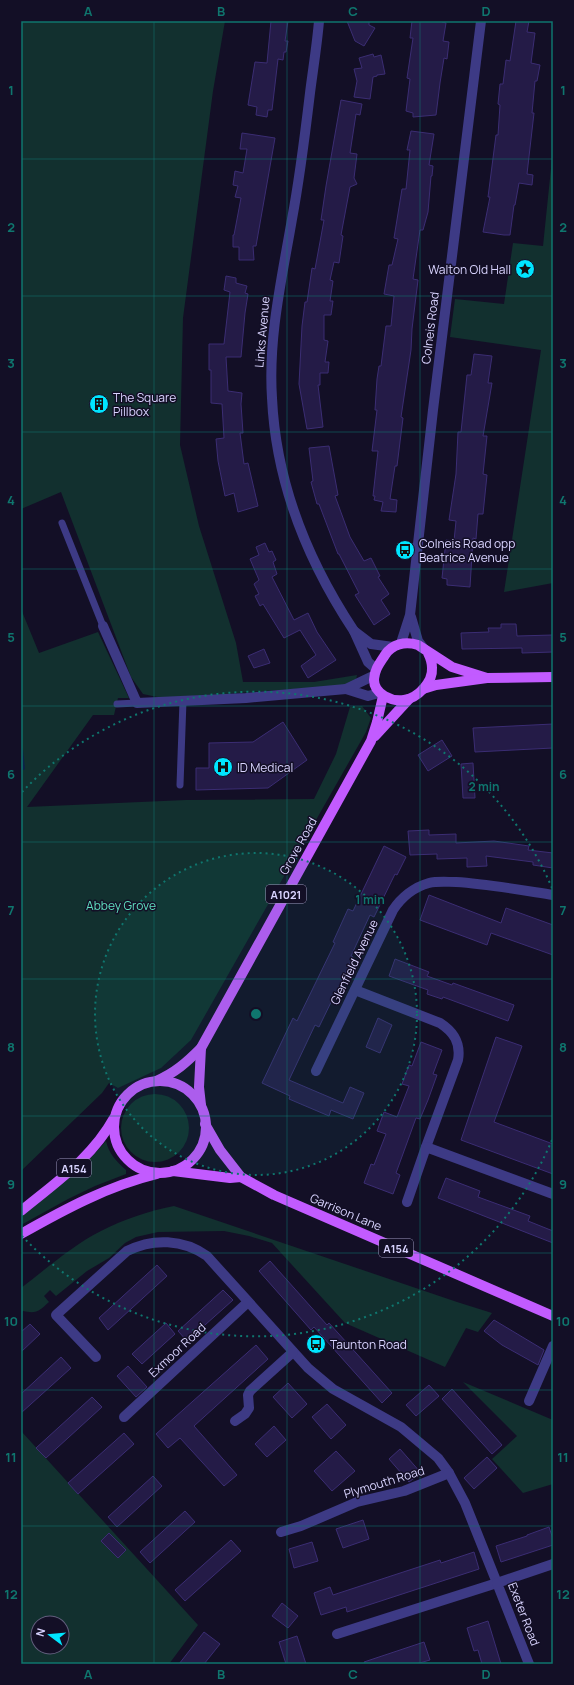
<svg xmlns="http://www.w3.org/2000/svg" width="574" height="1685" font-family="Manrope,sans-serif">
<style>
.green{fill:#12302f;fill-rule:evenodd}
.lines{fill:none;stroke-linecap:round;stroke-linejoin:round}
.stream{stroke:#0c2248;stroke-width:4}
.building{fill:#241b47;stroke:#3b2d73}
.service{stroke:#3d3a85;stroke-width:7}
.minor{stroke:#3d3a85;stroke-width:10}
.primary{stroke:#c25bff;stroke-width:10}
.grid{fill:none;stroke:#0f766e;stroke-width:1;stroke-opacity:0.55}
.ring{fill:none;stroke:#0f766e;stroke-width:2;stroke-dasharray:2 4}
.labels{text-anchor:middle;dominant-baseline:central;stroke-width:3;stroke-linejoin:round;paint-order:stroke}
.shield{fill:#130f26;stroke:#9e99be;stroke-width:1}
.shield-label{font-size:11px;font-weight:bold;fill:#d9d4ff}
.poi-label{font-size:12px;fill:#d9d4ff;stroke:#130f26;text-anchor:start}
.street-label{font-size:12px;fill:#d9d4ff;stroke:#130f26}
.park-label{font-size:12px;fill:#5fe0c0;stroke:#130f26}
.centre{fill:#0f766e;stroke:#130f26;stroke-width:2}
.ring-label{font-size:12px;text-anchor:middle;font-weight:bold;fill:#0f766e;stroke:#130f26;stroke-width:3;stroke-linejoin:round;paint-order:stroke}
.neatline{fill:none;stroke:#0f766e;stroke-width:1.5}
.grid-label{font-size:13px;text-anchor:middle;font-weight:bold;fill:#0f766e}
</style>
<rect width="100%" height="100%" fill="#130f26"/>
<g class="green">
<polygon points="21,21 225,21 213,91 183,318 180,445 199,526 236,643 243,682 314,682 357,675 355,685 162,698 143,694 131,677 61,492 21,509"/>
<polygon points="553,149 553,583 504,592 541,350 450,337 455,299 504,304 513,243 543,246"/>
<polygon points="21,609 39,653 98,632 129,698 118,698 114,715 93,715 27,807 186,800 314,799 336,754 350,707 362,706 371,718 366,732 191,1040 161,1068 118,1088 109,1083 102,1093 21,1171"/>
<circle cx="155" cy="1128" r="34"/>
<path d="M106 1141C109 1154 116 1161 126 1170V1174L95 1186 68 1199 21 1225V1216C50 1192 82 1170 106 1141Z"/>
<path d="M174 1206 457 1302 492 1313 478 1332 466 1328 445 1367 345 1323 272 1243 249 1236 224 1231 158 1232 136 1237 125 1243 109 1258 87 1271 56 1296 50 1290 44 1296 49 1302C39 1311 37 1314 23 1311L21 1313V1288C46 1269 73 1245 101 1231 124 1219 149 1211 174 1206Z"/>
<polygon points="463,1382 553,1420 553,1484 523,1493 492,1459 517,1436"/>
<path d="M21 1431 198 1625 169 1664H21ZM38 1623H62V1647H38Z"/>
</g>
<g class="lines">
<polyline class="stream" points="21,750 23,768"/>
</g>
<g class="building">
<polygon points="271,21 288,21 285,41 288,41 286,52 284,52 283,60 278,59 272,110 268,110 267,117 256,115 257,107 248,105 255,62 267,63"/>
<polygon points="347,21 369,21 369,25 375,28 364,46 355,41"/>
<polygon points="412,21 442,21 442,22 446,23 443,41 449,42 447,59 444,58 440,83 436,115 413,117 413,113 406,111 410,79 407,78 413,38 410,38"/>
<polygon points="516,21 529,21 527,32 535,33 531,63 540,65 537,81 535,81 532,113 534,113 527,174 533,175 532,185 519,183 515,205 514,205 510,235 504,235 483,232 490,197 488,197 496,135 498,135 500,105 498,104 500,84 503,84 506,60 510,61"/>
<polygon points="373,54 374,57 381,55 385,74 377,75 377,76 373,77 370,99 354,97 357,81 354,69 362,68 359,58"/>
<polygon points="341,100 362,104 360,115 356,114 350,153 357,154 354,178 357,184 350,187 341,235 343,236 339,263 334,262 330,280 333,281 330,301 333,301 331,315 324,315 324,340 328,341 325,362 329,362 328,373 320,373 320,385 318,385 323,427 307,429 299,384 302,326 305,302 307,302 312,268 315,269 324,220 321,220 326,186"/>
<polygon points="411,131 434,134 429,165 433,166 432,176 431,176 428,212 423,230 420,230 413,279 418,280 412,329 411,350 401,417 403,418 397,466 395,466 390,499 397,500 396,512 381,511 383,502 374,500 375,496 373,496 378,451 372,451 377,410 375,410 377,379 379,366 381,366 386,326 391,326 394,296 384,294 389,265 392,265 398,239 394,238 402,189 406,189 410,150 407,150"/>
<polygon points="242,133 275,138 256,246 253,246 254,260 239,260 239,247 233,247 233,235 234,235 241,198 235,197 238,186 233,185 235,171 243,173 247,149 240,149"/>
<polygon points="226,276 236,278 236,283 247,286 245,293 248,294 245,313 241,357 226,357 228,391 242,393 241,404 243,433 240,433 244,464 248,463 258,506 238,512 234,493 225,496 218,461 216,439 224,438 222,404 211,403 211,370 209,370 209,344 224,344 230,292 224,290"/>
<polygon points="474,354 492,356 488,383 492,383 483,436 487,436 483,474 487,475 483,514 478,514 476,539 473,538 470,587 447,585 447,579 442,578 446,540 454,541 456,521 449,520 456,474 458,432 461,432 467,375 471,375"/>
<polygon points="101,395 108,405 96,413 89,403"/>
<polygon points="329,446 338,495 335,496 350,537 364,561 371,558 380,576 378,577 389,594 381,600 390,614 374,625 355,595 359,593 339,554 338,554 319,504 317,504 311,482 313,481 309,448"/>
<polygon points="265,543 269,552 272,551 276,560 273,562 277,574 272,577 294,620 308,613 317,632 336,660 308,678 301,666 316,655 300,630 284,638 263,604 260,606 255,596 259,594 254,584 259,580 250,559 259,555 256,547"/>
<polygon points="501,624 516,624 517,636 553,635 553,652 522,653 522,648 462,649 461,633 489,632 488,628 501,628"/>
<polygon points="264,649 270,663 254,668 248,656"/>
<polygon points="283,722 307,760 268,788 196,790 196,768 209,768 209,743 253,742"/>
<polygon points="553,724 553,748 475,752 473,728"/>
<polygon points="442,740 452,756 428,771 418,755"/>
<polygon points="473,763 475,798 463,798 461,764"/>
<polygon points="429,830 429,835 456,834 456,843 494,841 529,846 528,850 553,853 553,868 533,865 533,862 486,856 487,866 467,867 467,858 437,859 437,854 410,855 408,831"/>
<polygon points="384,846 406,857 397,875 395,874 374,917 370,915 351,956 353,957 319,1027 315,1025 289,1080 343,1103 350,1087 364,1093 353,1119 331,1110 329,1116 289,1099 290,1096 262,1083 293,1018 297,1021 335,943 333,942 348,909 353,911"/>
<polygon points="429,895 501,923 506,908 553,925 553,955 491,933 487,945 420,920"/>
<polygon points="395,959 429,972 427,976 452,985 453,983 514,1005 508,1021 443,997 442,999 427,994 428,990 389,976"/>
<polygon points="378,1018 392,1025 380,1053 366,1047"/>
<polygon points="496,1037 522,1046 494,1122 553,1144 553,1174 461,1140"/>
<polygon points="421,1042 442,1050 433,1074 437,1075 428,1100 420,1119 416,1118 396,1173 400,1175 393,1194 364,1183 371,1164 374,1165 386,1134 377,1131 384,1112 397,1117 409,1086 402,1084 409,1065 412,1066"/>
<polygon points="446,1178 480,1191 478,1197 530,1216 528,1221 553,1231 553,1243 438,1198"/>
<polygon points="270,1261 327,1325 329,1323 392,1393 382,1403 314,1327 311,1330 259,1271"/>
<polygon points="157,1265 167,1276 108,1330 99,1318"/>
<polygon points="223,1290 233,1300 187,1341 178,1331"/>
<polygon points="494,1320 544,1350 538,1365 502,1345 484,1331"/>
<polygon points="166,1323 175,1334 142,1364 132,1354"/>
<polygon points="30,1324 40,1334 21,1352 21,1332"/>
<polygon points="256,1345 268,1359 194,1426 237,1475 224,1486 180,1438 168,1448 156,1434"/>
<polygon points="61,1357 71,1368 21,1413 21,1394"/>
<polygon points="128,1366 147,1387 136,1397 117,1376"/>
<polygon points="288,1383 307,1404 292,1418 273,1397"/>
<polygon points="429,1385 439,1396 416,1416 406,1405"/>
<polygon points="452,1389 502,1445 492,1454 442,1399"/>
<polygon points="92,1397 102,1407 46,1458 36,1448"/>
<polygon points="327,1404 346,1425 331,1439 312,1417"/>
<polygon points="274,1426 286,1440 267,1457 255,1444"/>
<polygon points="124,1433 134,1444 78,1494 68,1483"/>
<polygon points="400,1449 421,1473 409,1482 389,1459"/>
<polygon points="336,1451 355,1471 332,1491 314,1471"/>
<polygon points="487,1457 497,1468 474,1489 464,1478"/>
<polygon points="153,1476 162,1486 117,1527 108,1517"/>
<polygon points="185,1511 195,1522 150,1563 140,1552"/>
<polygon points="363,1520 369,1539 343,1548 336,1529"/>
<polygon points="549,1527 553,1539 553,1545 501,1562 496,1546 527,1536 527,1535"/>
<polygon points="109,1533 126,1550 118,1558 101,1541"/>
<polygon points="231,1540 241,1551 185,1601 175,1590"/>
<polygon points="312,1542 318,1561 294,1568 289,1549"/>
<polygon points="474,1552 479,1569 347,1612 346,1607 321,1615 314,1593 330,1587 333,1595 440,1560 441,1563"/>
<polygon points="282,1603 298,1616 288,1628 272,1616"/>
<polygon points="488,1621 495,1644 501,1664 482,1664 478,1650 474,1651 467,1628"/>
<polygon points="204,1632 220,1644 204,1664 179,1664"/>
<polygon points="297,1636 306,1664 286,1664 279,1642"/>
<polygon points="424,1642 430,1660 416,1664 365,1664 364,1662"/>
</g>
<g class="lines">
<g class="service">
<polyline points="62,523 103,626"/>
<polyline points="117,704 137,703"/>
<polyline points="180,785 183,701"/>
</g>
<g class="minor">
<path d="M319 21C317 45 313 69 310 93 305 135 300 177 292 219 282 278 268 337 272 398 276 484 307 560 354 631"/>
<polyline points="411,617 418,641 424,649"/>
<polyline points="103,626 137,703 246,698 346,689"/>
<polyline points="401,643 410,615 433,410 481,21"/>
<polyline points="376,669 368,662 354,631 371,644 393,647"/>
<polyline points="375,675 346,689 368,696 379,693"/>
<path d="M355 990 440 1023C454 1032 461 1043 458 1060L426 1147"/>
<path d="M316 1071 393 910C401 898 414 887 429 883 437 881 447 882 456 882 488 884 521 890 553 895"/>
<polyline points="407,1202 426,1147 553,1194"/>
<path d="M96 1357 56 1315 127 1251C153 1238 183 1239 207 1256L308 1368 333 1389 401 1427 438 1458 449 1473 465 1503 497 1583 337 1634"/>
<polyline points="529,1401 553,1346"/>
<polyline points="124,1417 248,1302"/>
<polyline points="235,1421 245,1414 249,1408 248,1395 250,1391 293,1352"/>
<polyline points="281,1532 301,1526 357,1502 404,1491 449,1473"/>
<polyline points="529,1664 497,1583 553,1564"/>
</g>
<g class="primary">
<path d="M428 653C430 657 432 663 432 668 433 682 418 698 404 700 392 702 374 694 374 680 374 670 380 663 385 655 392 644 405 641 418 645L452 667 487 678"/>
<polyline points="423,689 436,685 487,678 553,677"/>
<polyline points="375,736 409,699"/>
<path d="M156 1081C175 1073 187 1062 201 1048L371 741 377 722 383 696"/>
<circle cx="160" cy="1127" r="46"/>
<polyline points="201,1105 199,1087 201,1048"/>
<polyline points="205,1124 220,1150 241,1177 274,1195 553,1316"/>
<polyline points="173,1171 230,1178 241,1177"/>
<path d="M21 1211C55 1183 92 1158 114 1118"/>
<path d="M21 1234C65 1209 108 1186 157 1174"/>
</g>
</g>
<path class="grid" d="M154 21V1664M287 21V1664M420 21V1664M21 159H553M21 296H553M21 432H553M21 569H553M21 706H553M21 842H553M21 979H553M21 1116H553M21 1253H553M21 1390H553M21 1526H553"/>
<circle cx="256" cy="1014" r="161" fill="#0f766e" fill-opacity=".12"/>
<g class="ring">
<circle cx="256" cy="1014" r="161"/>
<path d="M552 1140A322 322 0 0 1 22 1236M22 792A322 322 0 0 1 552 888"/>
</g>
<defs>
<symbol id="sight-disc" viewBox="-11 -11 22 22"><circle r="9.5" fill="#00e5ff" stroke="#130f26"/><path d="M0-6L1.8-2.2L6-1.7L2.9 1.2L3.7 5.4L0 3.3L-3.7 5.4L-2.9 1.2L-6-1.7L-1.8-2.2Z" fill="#111"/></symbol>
<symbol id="building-disc" viewBox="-11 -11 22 22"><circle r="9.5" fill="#00e5ff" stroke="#130f26"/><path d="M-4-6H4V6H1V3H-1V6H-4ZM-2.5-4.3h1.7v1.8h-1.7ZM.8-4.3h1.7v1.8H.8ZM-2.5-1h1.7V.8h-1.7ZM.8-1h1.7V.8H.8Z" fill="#111"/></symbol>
<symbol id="bus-disc" viewBox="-11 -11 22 22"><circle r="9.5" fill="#00e5ff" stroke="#130f26"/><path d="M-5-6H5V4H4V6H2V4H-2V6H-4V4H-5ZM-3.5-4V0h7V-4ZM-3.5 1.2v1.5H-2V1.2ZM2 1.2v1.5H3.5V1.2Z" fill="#111"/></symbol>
<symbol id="hospital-disc" viewBox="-11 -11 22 22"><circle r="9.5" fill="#00e5ff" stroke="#130f26"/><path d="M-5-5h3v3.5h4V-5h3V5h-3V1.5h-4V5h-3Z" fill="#111"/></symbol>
</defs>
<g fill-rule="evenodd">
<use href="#sight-disc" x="514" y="258" width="22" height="22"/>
<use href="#building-disc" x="88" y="393" width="22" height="22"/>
<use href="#bus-disc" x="394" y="539" width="22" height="22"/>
<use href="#hospital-disc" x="212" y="756" width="22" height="22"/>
<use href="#bus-disc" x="305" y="1333" width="22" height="22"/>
</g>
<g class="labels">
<g class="shield">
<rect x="266" y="885" width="40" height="18" rx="3"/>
<rect x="57" y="1159" width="34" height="18" rx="3"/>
<rect x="379" y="1239" width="34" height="18" rx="3"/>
</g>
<g class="shield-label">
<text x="286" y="894">A1021</text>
<text x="74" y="1168">A154</text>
<text x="396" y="1248">A154</text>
</g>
<g class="poi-label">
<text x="511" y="269" text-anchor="end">Walton Old Hall</text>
<text x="113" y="397">The Square<tspan x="113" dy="14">Pillbox</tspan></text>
<text x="419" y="543">Colneis Road opp<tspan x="419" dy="14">Beatrice Avenue</tspan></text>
<text x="237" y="767">ID Medical</text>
<text x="330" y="1344">Taunton Road</text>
</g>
<g class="street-label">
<text transform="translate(430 328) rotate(-83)">Colneis Road</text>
<text transform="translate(262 332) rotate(-85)">Links Avenue</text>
<text transform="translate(298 846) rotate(-61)">Grove Road</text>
<text transform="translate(354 962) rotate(-64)">Glenfield Avenue</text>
<text transform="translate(346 1212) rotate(23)">Garrison Lane</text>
<text transform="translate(177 1350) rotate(-43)">Exmoor Road</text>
<text transform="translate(384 1482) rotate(-17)">Plymouth Road</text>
<text transform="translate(524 1614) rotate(69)">Exeter Road</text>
</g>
<g class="park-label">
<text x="121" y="905">Abbey Grove</text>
</g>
</g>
<circle cx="256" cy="1014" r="6" class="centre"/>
<g class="ring-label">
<text x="484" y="791">2 min</text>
<text x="370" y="904">1 min</text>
</g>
<rect width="574" height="1685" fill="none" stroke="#130f26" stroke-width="44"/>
<g transform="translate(50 1635) rotate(286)"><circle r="19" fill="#130f26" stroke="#625e7d"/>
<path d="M0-3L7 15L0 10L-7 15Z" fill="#00e5ff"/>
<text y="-6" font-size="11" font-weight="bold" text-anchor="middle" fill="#d9d4ff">N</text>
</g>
<rect x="22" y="22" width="530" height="1641" class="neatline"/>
<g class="grid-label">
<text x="88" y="16">A</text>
<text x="221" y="16">B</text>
<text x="353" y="16">C</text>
<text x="486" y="16">D</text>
<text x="11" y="95">1</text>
<text x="563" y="95">1</text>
<text x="11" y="232">2</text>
<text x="563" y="232">2</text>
<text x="11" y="368">3</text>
<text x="563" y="368">3</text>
<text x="11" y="505">4</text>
<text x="563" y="505">4</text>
<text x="11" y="642">5</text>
<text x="563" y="642">5</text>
<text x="11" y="779">6</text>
<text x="563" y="779">6</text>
<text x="11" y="915">7</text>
<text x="563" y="915">7</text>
<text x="11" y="1052">8</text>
<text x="563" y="1052">8</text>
<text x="11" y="1189">9</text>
<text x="563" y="1189">9</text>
<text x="11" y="1326">10</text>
<text x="563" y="1326">10</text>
<text x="11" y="1462">11</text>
<text x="563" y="1462">11</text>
<text x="11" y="1599">12</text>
<text x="563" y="1599">12</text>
<text x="88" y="1679">A</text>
<text x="221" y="1679">B</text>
<text x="353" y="1679">C</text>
<text x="486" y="1679">D</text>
</g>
</svg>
